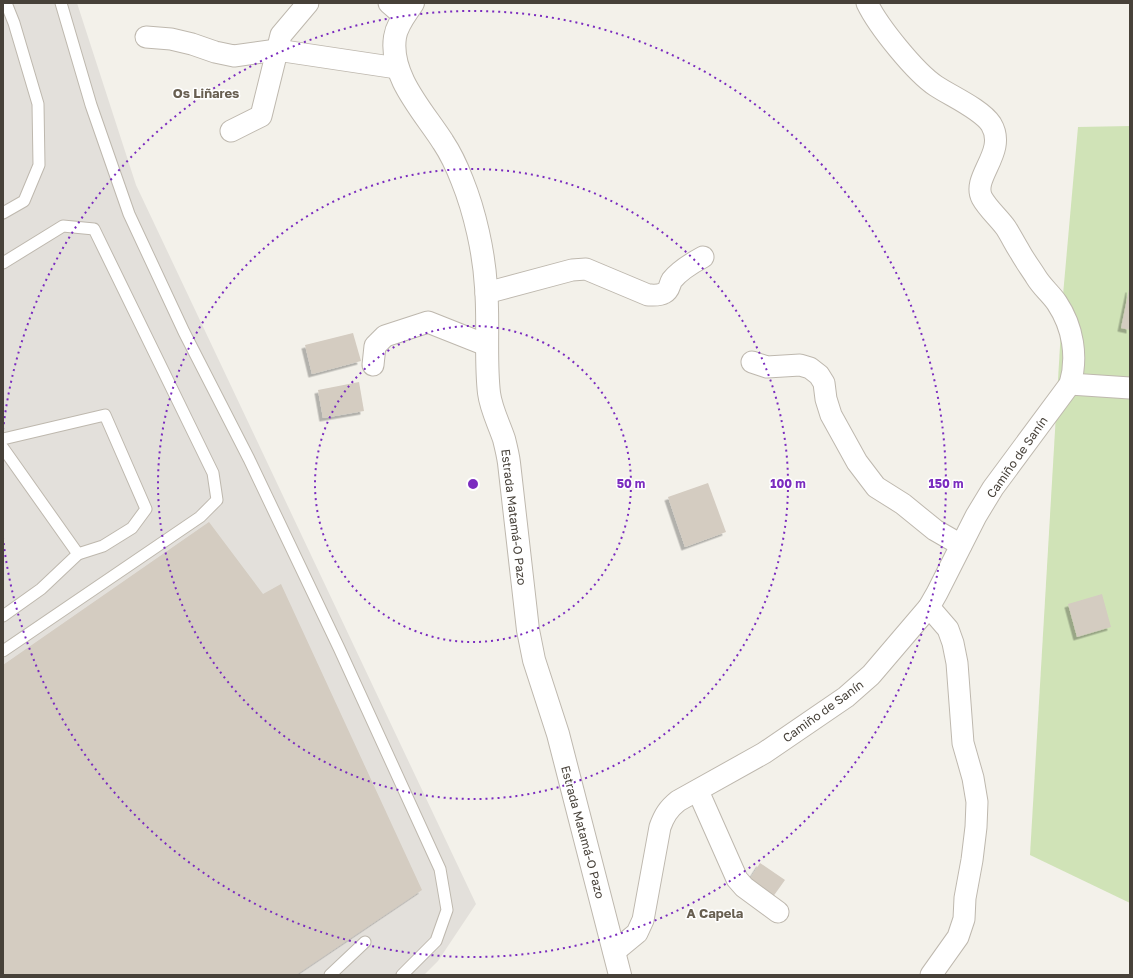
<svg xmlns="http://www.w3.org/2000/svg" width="1133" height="978" font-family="'Golos Text',sans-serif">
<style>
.industrial{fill:#e3e0db}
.green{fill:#d0e3b7}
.building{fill:#d4ccc1;filter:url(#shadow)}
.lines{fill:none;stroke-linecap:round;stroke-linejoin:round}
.service-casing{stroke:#beb8ae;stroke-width:13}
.minor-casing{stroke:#beb8ae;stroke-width:23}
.tertiary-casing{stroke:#beb8ae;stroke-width:24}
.service{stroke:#fff;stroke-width:11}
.minor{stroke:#fff;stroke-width:21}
.tertiary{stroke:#fff;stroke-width:22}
.ring{fill:none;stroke:#7b2cbf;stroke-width:2;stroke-dasharray:2 4}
.labels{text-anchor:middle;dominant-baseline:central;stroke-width:3;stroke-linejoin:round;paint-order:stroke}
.street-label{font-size:12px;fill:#474139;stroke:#fff}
.neighbourhood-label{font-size:13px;font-weight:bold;fill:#685f51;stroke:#fff}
.centre{fill:#7b2cbf;stroke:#fff;stroke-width:2}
.ring-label{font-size:12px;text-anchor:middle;font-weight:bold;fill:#7b2cbf;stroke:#fff;stroke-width:3;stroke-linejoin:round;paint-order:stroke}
</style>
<defs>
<filter id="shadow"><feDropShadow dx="-3.5" dy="3.5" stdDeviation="0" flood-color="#0004"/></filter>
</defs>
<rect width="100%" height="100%" fill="#f3f1ea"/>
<polygon class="industrial" points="3,3 77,3 136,185 476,904 438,961 424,975 3,975"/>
<polygon class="green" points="1130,126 1130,903 1030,855 1063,295 1078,127"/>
<g class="building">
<polygon points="1129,289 1130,289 1130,330 1121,328"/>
<polygon points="353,333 361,361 312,374 305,345"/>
<polygon points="359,382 364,411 323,418 318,390"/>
<polygon points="708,483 726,532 685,547 668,497"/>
<polygon points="209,522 263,594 281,584 422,890 296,975 3,975 3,665"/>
<polygon points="1102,594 1111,627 1077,637 1068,604"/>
<polygon points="760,863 785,880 772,898 748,882"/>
</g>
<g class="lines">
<defs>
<g id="service">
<polyline points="61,3 91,105 129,214 184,332 249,459 339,648 440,869 447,910 436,941 402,975"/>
<polyline points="3,213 24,201 39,165 38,104 14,23 6,3"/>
<polyline points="3,263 63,226 94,229 213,473 217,500 200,517 3,651"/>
<polyline points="3,439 105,415 146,509 132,528 103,546 78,554 3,448"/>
<polyline points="3,616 41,589 78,554"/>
<polyline points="330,975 365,942"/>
</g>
<g id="minor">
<polyline points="389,3 404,16"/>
<polyline points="146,37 171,39 192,44 215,52 234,56 277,50 397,68"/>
<polyline points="231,131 261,116 281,35 308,3"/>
<path d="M486 293 572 270 586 269 648 295C653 295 659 296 664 293 670 290 669 285 672 280 680 270 692 263 703 257"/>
<polyline points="752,362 767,367 800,365 810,368 819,375 824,383 826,399 831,415 857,462 876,487 903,504 935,530 961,545"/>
<polyline points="373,365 375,346 385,336 428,322 486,345"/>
<polyline points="1070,384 1130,388"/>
<polyline points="929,607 948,629 953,643 957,663 963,743 973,778 977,802 976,827 972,860 965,898 964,919 958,937 931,975"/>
<polyline points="698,791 737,879 744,887 778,912"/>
<path d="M614 952 637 933 643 920 660 827C664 816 668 809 678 801L764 753 846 697 871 675 929 607 937 593 976 516 993 488 1070 384C1078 357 1073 327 1057 303 1051 294 1042 287 1036 277 1031 269 1025 261 1020 252 1015 244 1011 236 1006 228 999 218 988 209 982 198 971 177 1008 152 991 124 981 109 951 96 936 86 915 72 878 26 867 3"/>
</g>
<path id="tertiary" d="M413 3C406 14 397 24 395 37 389 76 424 112 443 142 451 154 457 167 462 180 475 212 484 253 486 287 489 322 485 358 489 393 491 409 499 424 504 439 506 447 508 455 509 463L528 630 534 660 558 734 620 975"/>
</defs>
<use href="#service" class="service-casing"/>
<use href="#minor" class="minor-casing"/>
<use href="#tertiary" class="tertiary-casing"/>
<use href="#service" class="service"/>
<use href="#minor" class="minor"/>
<use href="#tertiary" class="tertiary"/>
</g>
<g class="ring">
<circle cx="473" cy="484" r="158"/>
<circle cx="473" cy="484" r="315"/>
<path d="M3 430A473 473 0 1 1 3 538"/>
</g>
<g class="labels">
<g class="street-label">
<text transform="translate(1017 457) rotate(-55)">Camiño de Sanín</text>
<text transform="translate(514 517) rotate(83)">Estrada Matamá-O Pazo</text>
<text transform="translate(823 711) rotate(-36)">Camiño de Sanín</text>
<text transform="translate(583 832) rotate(75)">Estrada Matamá-O Pazo</text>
</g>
<g class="neighbourhood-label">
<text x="206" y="93">Os Liñares</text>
<text x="715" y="913">A Capela</text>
</g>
</g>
<circle cx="473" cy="484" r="6" class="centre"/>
<g class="ring-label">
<text x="631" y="488">50 m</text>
<text x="788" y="488">100 m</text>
<text x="946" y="488">150 m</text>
</g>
<rect width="1133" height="978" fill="none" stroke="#474139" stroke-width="8"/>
</svg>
